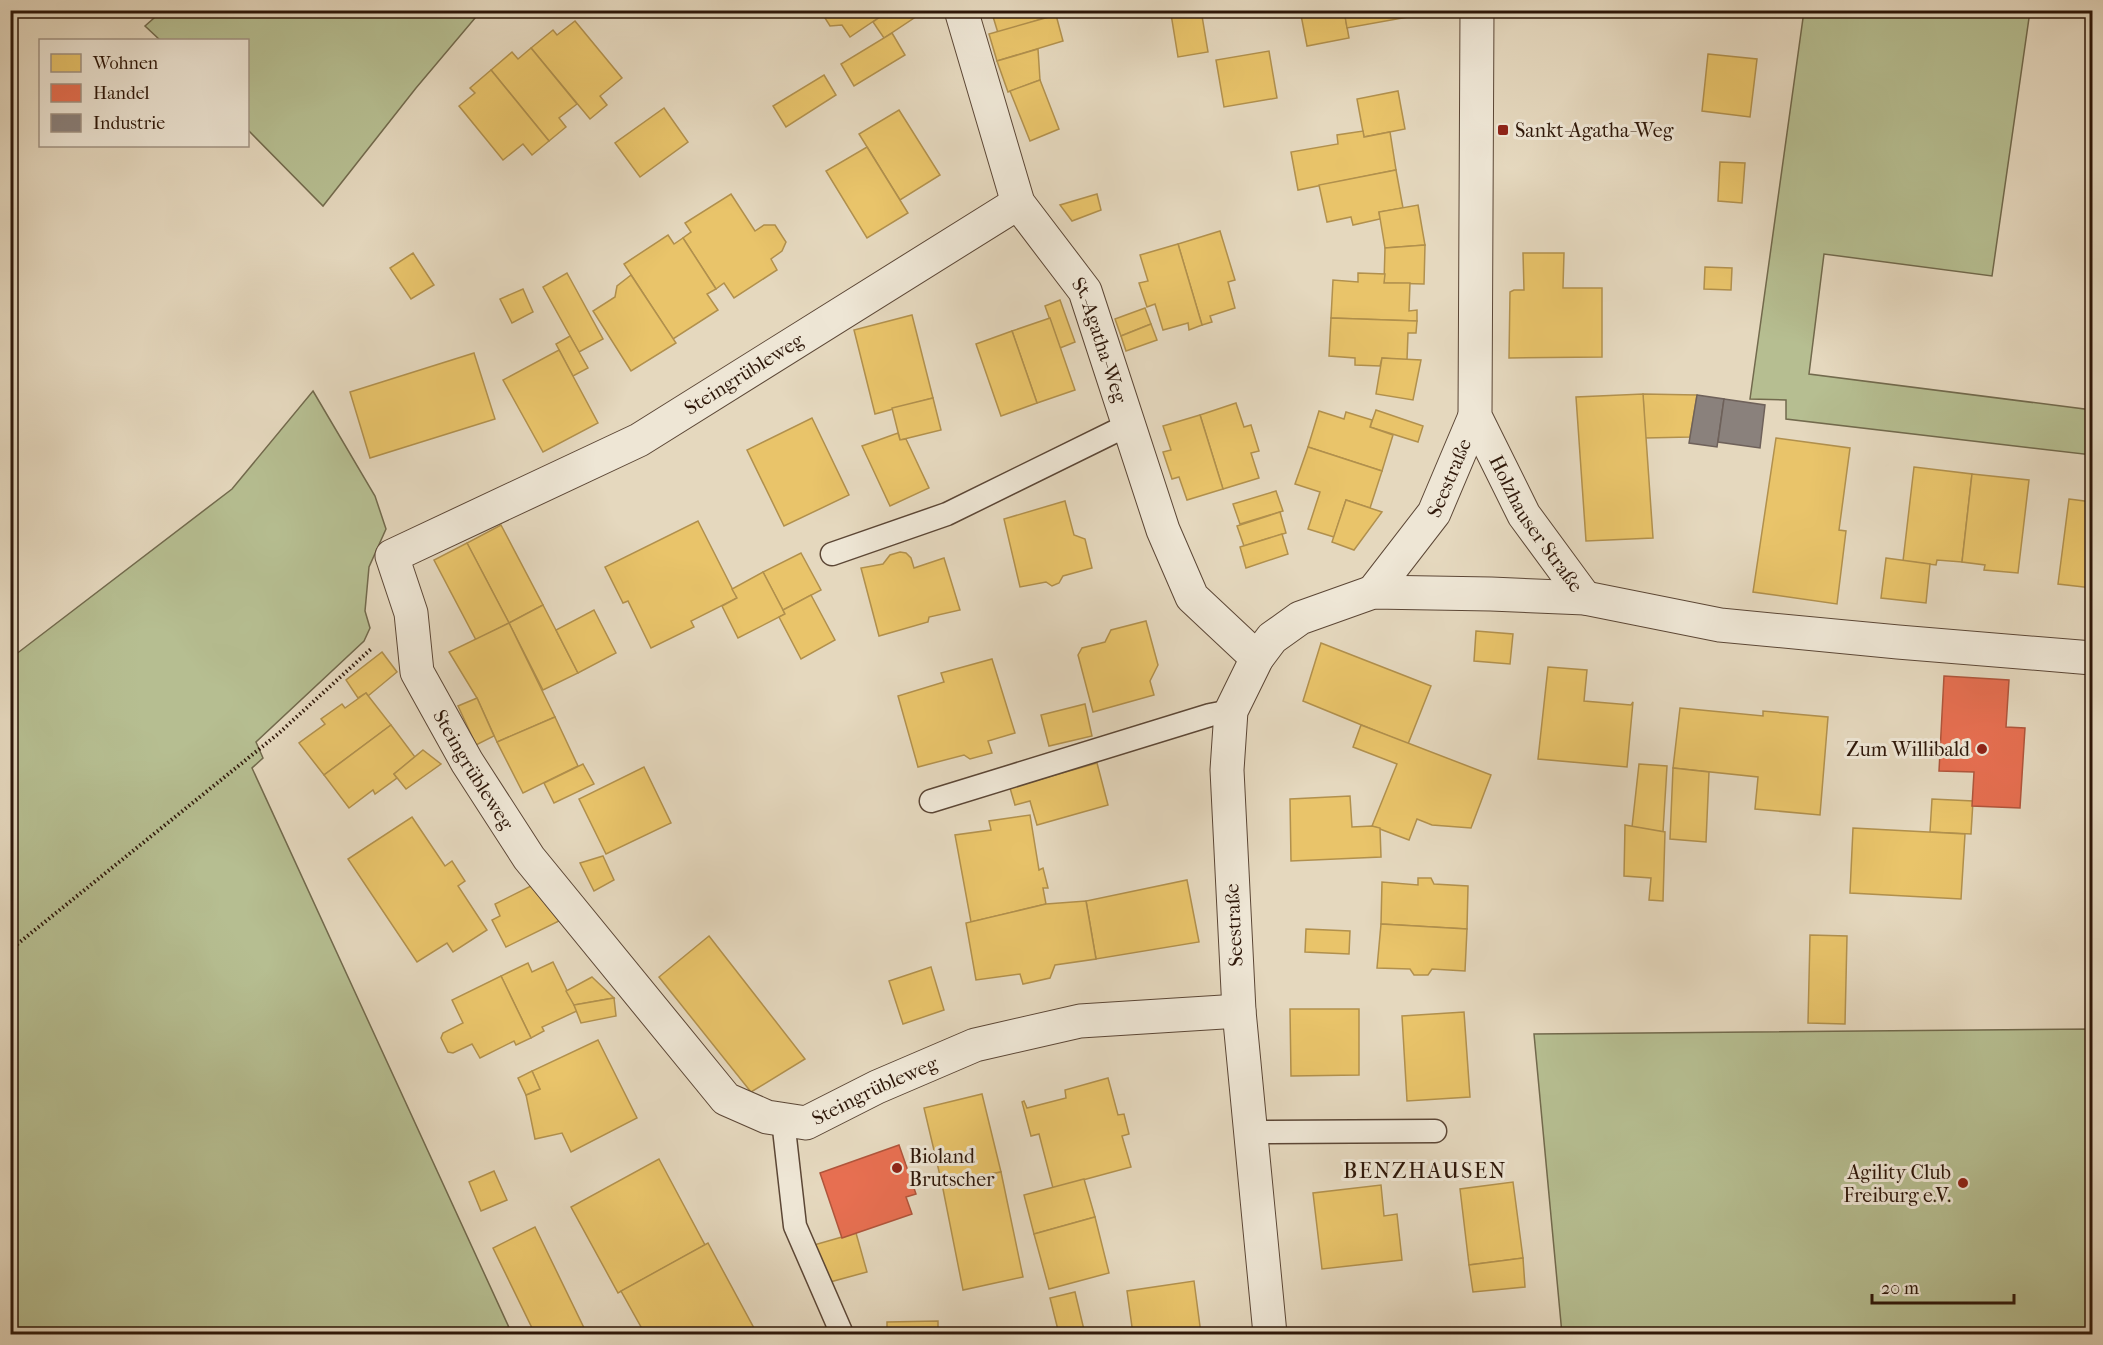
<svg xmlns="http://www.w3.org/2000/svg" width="2103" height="1345" font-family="'IM FELL French Canon',serif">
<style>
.green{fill:#b6be91;stroke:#726a4d;stroke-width:1.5}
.homes{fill:#e9c46a;stroke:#b1904d;stroke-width:1.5}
.shops{fill:#e76f51;stroke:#b0553b;stroke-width:1.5}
.industry{fill:#8a817c;stroke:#6e615a;stroke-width:1.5}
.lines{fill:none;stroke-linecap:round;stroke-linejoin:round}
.service-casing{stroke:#5c4736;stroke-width:25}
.minor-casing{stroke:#5c4736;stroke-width:35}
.tertiary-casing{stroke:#5c4736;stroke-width:35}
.path{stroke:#2e1709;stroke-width:4;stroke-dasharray:1.5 3;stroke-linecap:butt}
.service{stroke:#eee6d5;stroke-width:22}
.minor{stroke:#eee6d5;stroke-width:33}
.tertiary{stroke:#eee6d5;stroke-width:33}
.poi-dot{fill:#8f2418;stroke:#eee6d5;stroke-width:2}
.labels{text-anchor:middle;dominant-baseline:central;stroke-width:6;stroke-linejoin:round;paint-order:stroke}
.poi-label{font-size:20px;fill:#2e1709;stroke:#eee6d5;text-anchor:start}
.street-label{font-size:20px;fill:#2e1709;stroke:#eee6d5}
.quarter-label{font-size:22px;letter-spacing:1.5px;fill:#2e1709;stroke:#eee6d5}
</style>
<rect width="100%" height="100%" fill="#e5d8be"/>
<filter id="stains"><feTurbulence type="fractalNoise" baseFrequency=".00333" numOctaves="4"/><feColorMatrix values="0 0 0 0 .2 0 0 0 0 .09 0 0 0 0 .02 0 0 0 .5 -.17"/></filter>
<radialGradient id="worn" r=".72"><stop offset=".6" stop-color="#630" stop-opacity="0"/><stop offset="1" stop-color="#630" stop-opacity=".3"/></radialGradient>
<g class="green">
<polygon points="162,11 481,10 481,11 416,88 323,206 248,130 248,40 160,40 145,26"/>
<polygon points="1804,11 2030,11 1992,276 1824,254 1809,374 2092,410 2092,455 1786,419 1786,400 1750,399"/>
<polygon points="313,391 375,496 386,529 369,567 365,611 370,628 364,641 256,742 263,758 252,768 512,1334 11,1334 11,658 232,489"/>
<polygon points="2092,1029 2092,1334 1562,1334 1534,1034"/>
</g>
<g class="homes">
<polygon points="820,10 890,10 850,37 842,25 830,26"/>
<polygon points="890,10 917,10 920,14 884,38 873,22"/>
<polygon points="991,10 1069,10 998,33"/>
<polygon points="1192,10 1201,10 1208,52 1178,57 1171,14"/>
<polygon points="1300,10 1344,10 1349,38 1307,46"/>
<polygon points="1344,10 1441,10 1441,11 1347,28"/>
<polygon points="1056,15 1063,41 997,61 989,34"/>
<polygon points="575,21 622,78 600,96 607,105 590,119 531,48 553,30 557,35"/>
<polygon points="892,33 905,55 854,86 841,64"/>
<polygon points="531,48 577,104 559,118 566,127 549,141 491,70 512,52 518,59"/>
<polygon points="1038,49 1040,80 1008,92 997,61"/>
<polygon points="1269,51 1277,98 1224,107 1216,60"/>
<polygon points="1708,54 1757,59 1750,117 1702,111"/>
<polygon points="491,70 549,141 532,155 523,144 503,160 459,106 475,93 470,88"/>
<polygon points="824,75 836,95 786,127 773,106"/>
<polygon points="1040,80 1059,129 1030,141 1010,91"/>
<polygon points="1398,91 1405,129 1364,137 1357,99"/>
<polygon points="664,108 688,142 640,177 615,143"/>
<polygon points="899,110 940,175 900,200 859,134"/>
<polygon points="1363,131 1364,137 1390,132 1396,170 1298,190 1291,152 1338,144 1337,135"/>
<polygon points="867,147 908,213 867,238 826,171"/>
<polygon points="1720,162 1745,163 1742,203 1718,201"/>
<polygon points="1396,170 1403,208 1379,212 1380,219 1353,225 1351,217 1327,222 1319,185"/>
<polygon points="731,194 755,231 764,225 775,225 786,242 782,251 771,259 777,270 734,298 724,283 716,289 683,238 691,232 685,223"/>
<polygon points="1097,194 1101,210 1072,221 1060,205"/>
<polygon points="1418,205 1425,245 1385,248 1379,212"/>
<polygon points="1220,231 1235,280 1228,282 1235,308 1210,316 1212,322 1202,325 1178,244"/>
<polygon points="668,235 674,244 683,238 716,289 707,294 718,310 673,339 624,264"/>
<polygon points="1178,244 1202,325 1189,330 1188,323 1163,330 1155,304 1147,307 1139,283 1148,281 1140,255"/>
<polygon points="1425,245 1424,284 1384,283 1385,248"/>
<polygon points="413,253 434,285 411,299 390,268"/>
<polygon points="1523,253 1564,253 1563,288 1602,288 1602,357 1509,358 1510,292 1514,290 1524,290"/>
<polygon points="1705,267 1732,268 1731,290 1704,289"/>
<polygon points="567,273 603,339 579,352 543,287"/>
<polygon points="1358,273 1385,274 1384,283 1410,283 1409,311 1417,310 1417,321 1331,318 1333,280 1358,282"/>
<polygon points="631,275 676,343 631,371 593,311 615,297 617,286"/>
<polygon points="523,289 533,312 512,323 500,299"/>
<polygon points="1060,300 1075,342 1060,348 1045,306"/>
<polygon points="1145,308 1151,324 1121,336 1115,319"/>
<polygon points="912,315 933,398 875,414 854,330"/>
<polygon points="1050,318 1075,390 1037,403 1012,331"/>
<polygon points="1331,318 1417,321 1416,333 1408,333 1407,360 1382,358 1380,366 1355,365 1355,358 1329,356"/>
<polygon points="1151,324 1157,340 1126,351 1121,336"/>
<polygon points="1012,331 1037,403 1001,416 976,344"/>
<polygon points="570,336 588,368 573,376 556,344"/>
<polygon points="559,350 598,423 543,452 503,380"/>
<polygon points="474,353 495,419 370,458 350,392"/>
<polygon points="1382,358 1421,360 1413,400 1376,394"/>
<polygon points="1643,394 1697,395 1690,437 1645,438"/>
<polygon points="1643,394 1653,538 1586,541 1576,397"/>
<polygon points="933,398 941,430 900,440 892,408"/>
<polygon points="1236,403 1244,427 1251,425 1259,451 1251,453 1259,478 1223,489 1200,415"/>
<polygon points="1376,410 1423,426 1418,442 1370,427"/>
<polygon points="1319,411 1344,419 1346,412 1372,420 1370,427 1393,435 1382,471 1308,447"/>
<polygon points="1200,415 1223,489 1187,500 1179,477 1172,479 1163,452 1171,450 1163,426"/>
<polygon points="812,418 849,495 784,526 747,450"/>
<polygon points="898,433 900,440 906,439 929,488 890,506 862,446"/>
<polygon points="1776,438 1850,448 1839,530 1846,531 1837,604 1753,592"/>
<polygon points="1308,447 1382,471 1370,508 1346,500 1334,537 1308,529 1320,492 1295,484"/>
<polygon points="1914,467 1972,474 1962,562 1937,560 1936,565 1903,561"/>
<polygon points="1972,474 2029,480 2018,573 1984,570 1985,565 1962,562"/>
<polygon points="1276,491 1283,511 1240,524 1233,504"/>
<polygon points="2069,499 2092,502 2092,588 2058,584"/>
<polygon points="1346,500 1382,512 1354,550 1332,542"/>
<polygon points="1065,501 1074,535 1085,539 1092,568 1063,576 1059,583 1052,586 1046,582 1020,587 1004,519"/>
<polygon points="1280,512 1286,533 1244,546 1237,526"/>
<polygon points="698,521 737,598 691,621 694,627 651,648 628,601 623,603 605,567"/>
<polygon points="501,525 543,605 509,623 467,543"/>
<polygon points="1282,534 1288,554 1246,568 1240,547"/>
<polygon points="467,543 509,623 476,640 434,560"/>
<polygon points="900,552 906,553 911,558 914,568 944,558 960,610 929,617 928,622 879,636 861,568 883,564 890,555"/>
<polygon points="801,553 821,590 783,610 763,572"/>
<polygon points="1886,558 1930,564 1926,603 1881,598"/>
<polygon points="763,572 785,614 738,638 722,606 737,598 732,589"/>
<polygon points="811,595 835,640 801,659 779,617 785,614 783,610"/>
<polygon points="543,605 578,673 543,690 509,623"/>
<polygon points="594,610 616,653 578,673 556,630"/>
<polygon points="1146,621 1158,665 1150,681 1154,695 1093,712 1078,655 1082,648 1105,642 1111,630"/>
<polygon points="509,623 555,717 497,742 477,698 449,652"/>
<polygon points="1476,631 1513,634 1510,664 1474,661"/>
<polygon points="1321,643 1431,686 1408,744 1303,701"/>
<polygon points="382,652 397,672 368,696 366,693 358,698 346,680"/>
<polygon points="992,659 1015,733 988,741 992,753 970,759 964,755 918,767 898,696 944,682 941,673"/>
<polygon points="1548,667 1587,670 1584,701 1631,705 1633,702 1627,767 1538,759"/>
<polygon points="366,693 391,725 324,775 299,743 325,724 321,719 342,704 345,708"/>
<polygon points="477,698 494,736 476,745 458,706"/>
<polygon points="1085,704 1092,736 1049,746 1041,715"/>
<polygon points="1680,708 1763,716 1763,711 1828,717 1820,815 1755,809 1758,777 1673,768"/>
<polygon points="555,717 578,766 523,793 497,742"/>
<polygon points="391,725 415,757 394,774 397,778 375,794 373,790 349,808 324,775"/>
<polygon points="1361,725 1491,775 1471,828 1432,825 1417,819 1409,840 1372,826 1397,764 1353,747"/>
<polygon points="423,750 441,764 406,789 394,774"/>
<polygon points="1097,763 1108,805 1037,825 1030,801 1015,805 1010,788"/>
<polygon points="583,764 594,784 554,803 544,783"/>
<polygon points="1639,764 1667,766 1663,832 1632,827"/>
<polygon points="644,767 671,823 606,854 579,799"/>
<polygon points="1673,768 1709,772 1706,842 1670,839"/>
<polygon points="1350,796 1352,827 1372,826 1380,828 1381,857 1291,861 1290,799"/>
<polygon points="1932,799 1973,801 1971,834 1930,832"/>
<polygon points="1030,815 1039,870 1043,868 1048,888 1043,888 1046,904 971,922 955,835 991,830 989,821"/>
<polygon points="412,817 445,866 452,861 465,881 458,886 487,930 453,952 447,943 417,962 348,859"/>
<polygon points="1625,825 1665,832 1663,901 1649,900 1651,878 1624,876"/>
<polygon points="1853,828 1965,834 1961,899 1850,893"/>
<polygon points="603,856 614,880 594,891 580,863"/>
<polygon points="1418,878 1431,878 1434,884 1468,886 1467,929 1381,924 1382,882 1418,885"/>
<polygon points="1187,880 1199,942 1096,959 1086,901"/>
<polygon points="531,886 559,921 506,947 492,920 500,916 495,904"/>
<polygon points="1086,901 1096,959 1055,965 1050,978 1023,984 1020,974 976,980 966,923 1046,904"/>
<polygon points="1381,924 1467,929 1465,971 1432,969 1428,975 1414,975 1410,969 1377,968"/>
<polygon points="1306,929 1350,931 1349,954 1305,952"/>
<polygon points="1810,935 1847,936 1845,1024 1808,1023"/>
<polygon points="709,936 805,1059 751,1092 659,977"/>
<polygon points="553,962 577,1011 542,1027 544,1031 531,1038 501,976 528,963 532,972"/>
<polygon points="931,967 944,1010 903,1024 889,981"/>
<polygon points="501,976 531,1038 516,1045 514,1041 480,1058 472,1044 453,1053 448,1052 441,1038 443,1033 463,1023 452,1000"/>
<polygon points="592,977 614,998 574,1005 566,991"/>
<polygon points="614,998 616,1016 581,1023 574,1005"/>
<polygon points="1290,1009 1359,1009 1359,1075 1291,1076"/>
<polygon points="1464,1012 1470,1097 1407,1101 1402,1016"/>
<polygon points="598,1040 637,1118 571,1152 562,1133 535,1139 526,1095 540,1089 532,1071"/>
<polygon points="532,1071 540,1089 526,1095 518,1078"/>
<polygon points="1108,1078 1118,1115 1124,1114 1129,1134 1122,1136 1131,1167 1053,1188 1039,1134 1031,1136 1022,1102 1024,1101 1027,1108 1066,1098 1065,1090"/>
<polygon points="982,1094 1001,1172 942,1184 924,1108"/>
<polygon points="659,1159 705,1245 618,1293 571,1207"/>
<polygon points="494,1171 507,1200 481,1211 469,1182"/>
<polygon points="1001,1172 1023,1277 963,1290 942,1184"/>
<polygon points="1084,1179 1095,1217 1034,1234 1024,1195"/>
<polygon points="1513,1182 1523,1258 1469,1265 1460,1189"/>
<polygon points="1381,1185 1384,1216 1397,1214 1402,1260 1322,1269 1313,1193"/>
<polygon points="1095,1217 1109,1273 1049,1289 1034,1234"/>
<polygon points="535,1227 587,1334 535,1334 493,1248"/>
<polygon points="856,1233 867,1272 830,1282 814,1245"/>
<polygon points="708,1243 755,1330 747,1334 645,1334 621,1291"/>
<polygon points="1523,1258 1525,1287 1473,1292 1469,1265"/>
<polygon points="1194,1281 1201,1334 1133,1334 1127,1291"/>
<polygon points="1075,1292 1085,1334 1059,1334 1050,1298"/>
<polygon points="938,1321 938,1334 887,1334 887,1322"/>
</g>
<g class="shops">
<polygon points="1944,676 2009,680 2006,727 2025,728 2020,808 1972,806 1974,772 1939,771"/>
<polygon points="899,1145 916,1194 906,1197 912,1214 842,1238 820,1173"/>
</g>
<g class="industry">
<polygon points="1697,395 1724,399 1717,447 1689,443"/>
<polygon points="1724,399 1765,405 1760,448 1718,442"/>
</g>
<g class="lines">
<defs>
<g id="service">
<polyline points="832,554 947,514 1128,425"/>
<polyline points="931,801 1210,715 1231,711"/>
<polyline points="783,1120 795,1226 842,1334"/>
<polyline points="1249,1132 1435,1131"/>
</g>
<g id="minor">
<path id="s1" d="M961 10 1018 203 1085 291 1163 530 1192 597 1257 658"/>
<path id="s2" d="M1018 203 639 440 392 556 411 613 417 672 467 762 529 858 726 1099 767 1117 806 1123 877 1087 975 1045 1080 1021 1239 1011"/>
</g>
<g id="tertiary">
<path id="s3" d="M1477 10 1475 416 1524 515 1585 598"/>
<path id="s4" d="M1373 592 1434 513 1475 416"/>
<polyline points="1270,1334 1239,1011 1227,770 1231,711 1257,658 1272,638 1300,618 1373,592 1491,594 1585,598 1720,625 1898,642 2092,658"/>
</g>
</defs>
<use href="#service" class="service-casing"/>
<use href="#minor" class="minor-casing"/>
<use href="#tertiary" class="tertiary-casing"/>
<polyline class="path" points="10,950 278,734 371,649"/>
<use href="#service" class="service"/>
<use href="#minor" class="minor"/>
<use href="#tertiary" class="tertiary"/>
</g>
<g class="poi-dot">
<rect x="1497" y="124" width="12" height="12" rx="3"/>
<circle cx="1982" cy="749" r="6"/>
<circle cx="897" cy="1168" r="6"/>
<circle cx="1963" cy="1183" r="6"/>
</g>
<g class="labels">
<g class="poi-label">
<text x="1515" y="130">Sankt-Agatha-Weg</text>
<text x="1970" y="749" text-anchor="end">Zum Willibald</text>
<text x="909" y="1156">Bioland<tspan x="909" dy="23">Brutscher</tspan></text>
<text x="1951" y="1172" text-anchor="end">Agility Club<tspan x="1951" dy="23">Freiburg e.V.</tspan></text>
</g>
<g class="street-label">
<text stroke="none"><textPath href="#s1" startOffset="363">St.-Agatha-Weg</textPath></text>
<text transform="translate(744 374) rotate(-32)">Steingrübleweg</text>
<text stroke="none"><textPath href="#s4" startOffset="138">Seestraße</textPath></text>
<text stroke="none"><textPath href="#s3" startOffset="530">Holzhauser Straße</textPath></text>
<text stroke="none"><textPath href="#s2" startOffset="952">Steingrübleweg</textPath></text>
<text transform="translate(1234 925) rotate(-93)">Seestraße</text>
<text stroke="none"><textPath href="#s2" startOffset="1528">Steingrübleweg</textPath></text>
</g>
<g class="quarter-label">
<text x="1425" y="1171">BENZHAUSEN</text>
</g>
</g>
<rect width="2103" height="1345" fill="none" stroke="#e5d8be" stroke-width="36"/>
<rect x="12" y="12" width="2079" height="1321" fill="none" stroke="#2e1709" stroke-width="3"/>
<rect x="18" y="18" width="2067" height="1309" fill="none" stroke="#2e1709" stroke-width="1.5"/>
<rect x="39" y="39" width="210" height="108" fill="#eee6d5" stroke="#a19383" stroke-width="1.5"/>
<rect x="51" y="54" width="30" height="18" fill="#e9c46a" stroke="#a19383" stroke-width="1.5"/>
<text x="93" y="69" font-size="18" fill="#2e1709">Wohnen</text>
<rect x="51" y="84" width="30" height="18" fill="#e76f51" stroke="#a19383" stroke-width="1.5"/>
<text x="93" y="99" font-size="18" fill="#2e1709">Handel</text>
<rect x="51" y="114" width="30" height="18" fill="#8a817c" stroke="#a19383" stroke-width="1.5"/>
<text x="93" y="129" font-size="18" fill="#2e1709">Industrie</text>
<path d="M1872 1294v9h142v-9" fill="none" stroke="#2e1709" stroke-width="3"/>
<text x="1881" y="1294" font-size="18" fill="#2e1709" stroke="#eee6d5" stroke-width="4.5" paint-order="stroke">20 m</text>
<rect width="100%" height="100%" filter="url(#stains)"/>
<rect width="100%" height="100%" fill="url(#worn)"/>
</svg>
